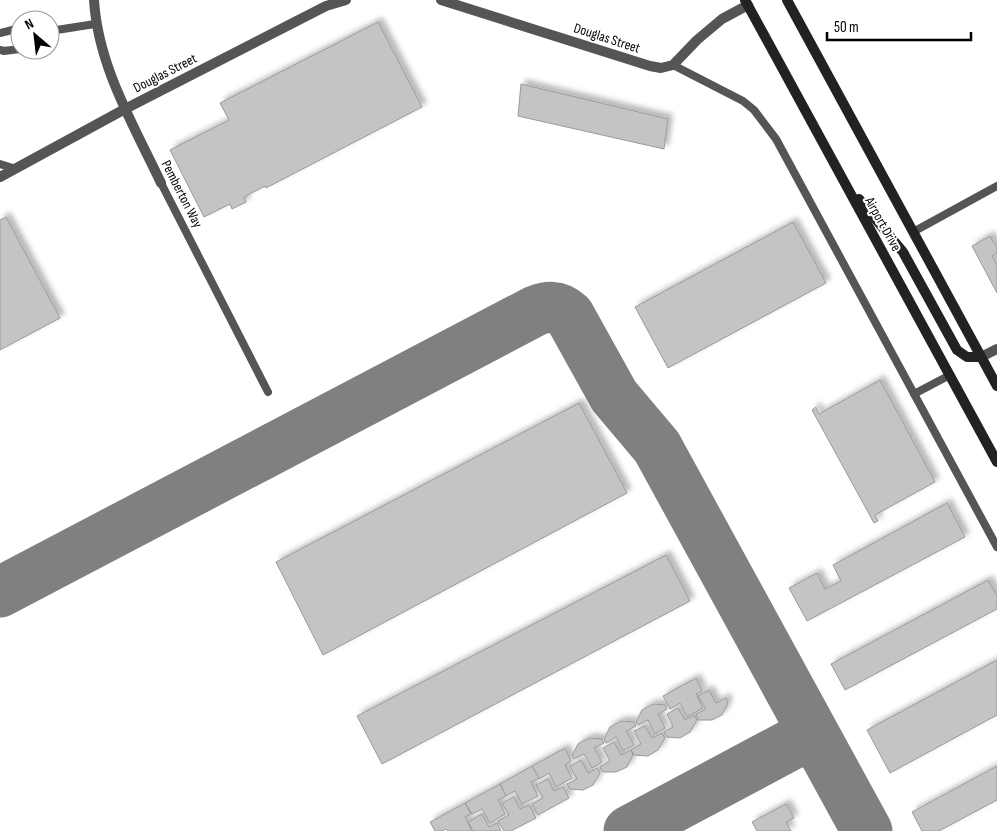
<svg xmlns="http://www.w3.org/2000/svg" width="997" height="831" font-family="'Sofia Sans Condensed',sans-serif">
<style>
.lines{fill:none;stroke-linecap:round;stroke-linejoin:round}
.taxiway{stroke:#808080;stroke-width:51}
.building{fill:#c4c4c4;stroke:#999;filter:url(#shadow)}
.service{stroke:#555;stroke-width:8}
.minor{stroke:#555;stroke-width:10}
.secondary{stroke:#222;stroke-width:10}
.labels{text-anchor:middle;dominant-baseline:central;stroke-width:4;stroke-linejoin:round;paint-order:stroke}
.street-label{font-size:14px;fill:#000;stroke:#fff}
</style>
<defs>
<filter id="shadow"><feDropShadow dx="4.5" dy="-4.5" stdDeviation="2.5" flood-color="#0004"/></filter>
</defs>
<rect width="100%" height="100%" fill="#fff"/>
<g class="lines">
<g class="taxiway">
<path d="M0 592 535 311C548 306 558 305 569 315L614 396 657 447 867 831"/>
<path d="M629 831 794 743C806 740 814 742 823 751"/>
</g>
</g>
<g class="building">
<polygon points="378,22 422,107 266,188 265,186 244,197 246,202 232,209 230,204 204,217 170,150 229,120 220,103"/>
<polygon points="521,84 668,119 664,149 518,116"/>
<polygon points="6,217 60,318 0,350 0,220"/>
<polygon points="793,222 826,283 668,368 635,307"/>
<polygon points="990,236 997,248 997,253 992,256 997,265 997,293 972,246"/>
<polygon points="880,380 935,482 875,515 878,521 874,523 812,410 816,407 819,414"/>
<polygon points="579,403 627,493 323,655 276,562"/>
<polygon points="947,503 965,537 807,621 789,588 817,573 825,589 841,581 833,565"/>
<polygon points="666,555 690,601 382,764 357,716"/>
<polygon points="988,580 997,596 997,609 845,690 831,664"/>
<polygon points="997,660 997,715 890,773 867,730"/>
<polygon points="696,678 702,691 696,694 703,708 687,717 680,703 670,709 663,696"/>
<polygon points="709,690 716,703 726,698 728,703 722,715 712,720 698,720 696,714 706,709 698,696"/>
<polygon points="653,704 665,705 667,709 658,714 665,728 655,734 648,720 638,725 636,722 642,710"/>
<polygon points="678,708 685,720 694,715 697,720 690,732 680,738 667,737 664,732 673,727 667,714"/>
<polygon points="621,721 634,722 636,726 626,731 634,745 623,751 616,737 606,743 604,739 610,727"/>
<polygon points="645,726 652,738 662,733 665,738 658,750 648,756 634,755 631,750 641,744 634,731"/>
<polygon points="589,738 602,739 604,743 594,748 602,762 592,768 584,754 574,759 572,756 578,744"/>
<polygon points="614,742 621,755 631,750 633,755 627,767 616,772 603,772 600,767 610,761 603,748"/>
<polygon points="565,748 571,761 565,765 572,778 556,787 549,773 539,779 532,766"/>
<polygon points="581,760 588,773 597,768 600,773 593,785 583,790 570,789 567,784 577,779 570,766"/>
<polygon points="532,766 539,778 531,782 538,796 522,804 515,791 506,796 500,784"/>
<polygon points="997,766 997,800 939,831 922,831 912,812"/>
<polygon points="548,779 554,791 563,787 569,798 538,815 532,804 543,798 536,785"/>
<polygon points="500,784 506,796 498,800 505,814 490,823 482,809 472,814 465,803"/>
<polygon points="514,797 520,809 529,805 536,818 511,831 504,831 498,821 509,815 502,803"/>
<polygon points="465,803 471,814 465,817 472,831 448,831 446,829 442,831 435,831 430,822"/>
<polygon points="786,804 794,818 786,822 791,831 757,831 752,822"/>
<polygon points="482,814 489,827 497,823 501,831 473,831 468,822"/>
</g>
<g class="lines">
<g class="service">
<polyline points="50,31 95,24"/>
<polyline points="0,33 20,28"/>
<polyline points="0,50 4,51 20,49"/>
<polyline points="673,65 743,101 754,110 776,139 997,547"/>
<polyline points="0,164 16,169"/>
<polyline points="161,183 268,392"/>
<polyline points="913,232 997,186"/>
<polyline points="914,394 950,375"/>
</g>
<g class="minor">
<path d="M94 0C98 66 133 124 161 183"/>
<polyline points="441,0 650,66 661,68 673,65 697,40 722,19 748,5"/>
<polyline points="0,177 125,109 326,6 346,0"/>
<polyline points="981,357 997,349"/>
</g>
<g class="secondary">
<polyline points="745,0 997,462"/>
<polyline points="787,0 997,386"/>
<polyline points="859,199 903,252 957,350 967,357 981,357"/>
</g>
</g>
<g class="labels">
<g class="street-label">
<text transform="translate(607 38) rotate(18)">Douglas Street</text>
<text transform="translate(165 73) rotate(-27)">Douglas Street</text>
<text transform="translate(182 194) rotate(63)">Pemberton Way</text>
<text transform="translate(883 224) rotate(61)">Airport Drive</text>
</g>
</g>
<g transform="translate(35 35) rotate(332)"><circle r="24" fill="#ffffff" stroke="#999999"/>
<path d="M0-4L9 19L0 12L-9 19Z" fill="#000000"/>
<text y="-8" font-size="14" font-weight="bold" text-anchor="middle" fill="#000000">N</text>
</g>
<path d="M827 32v8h144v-8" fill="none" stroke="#000000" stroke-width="2.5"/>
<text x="834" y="32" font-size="15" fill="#000000" stroke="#ffffff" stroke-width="4" paint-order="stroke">50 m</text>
</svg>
